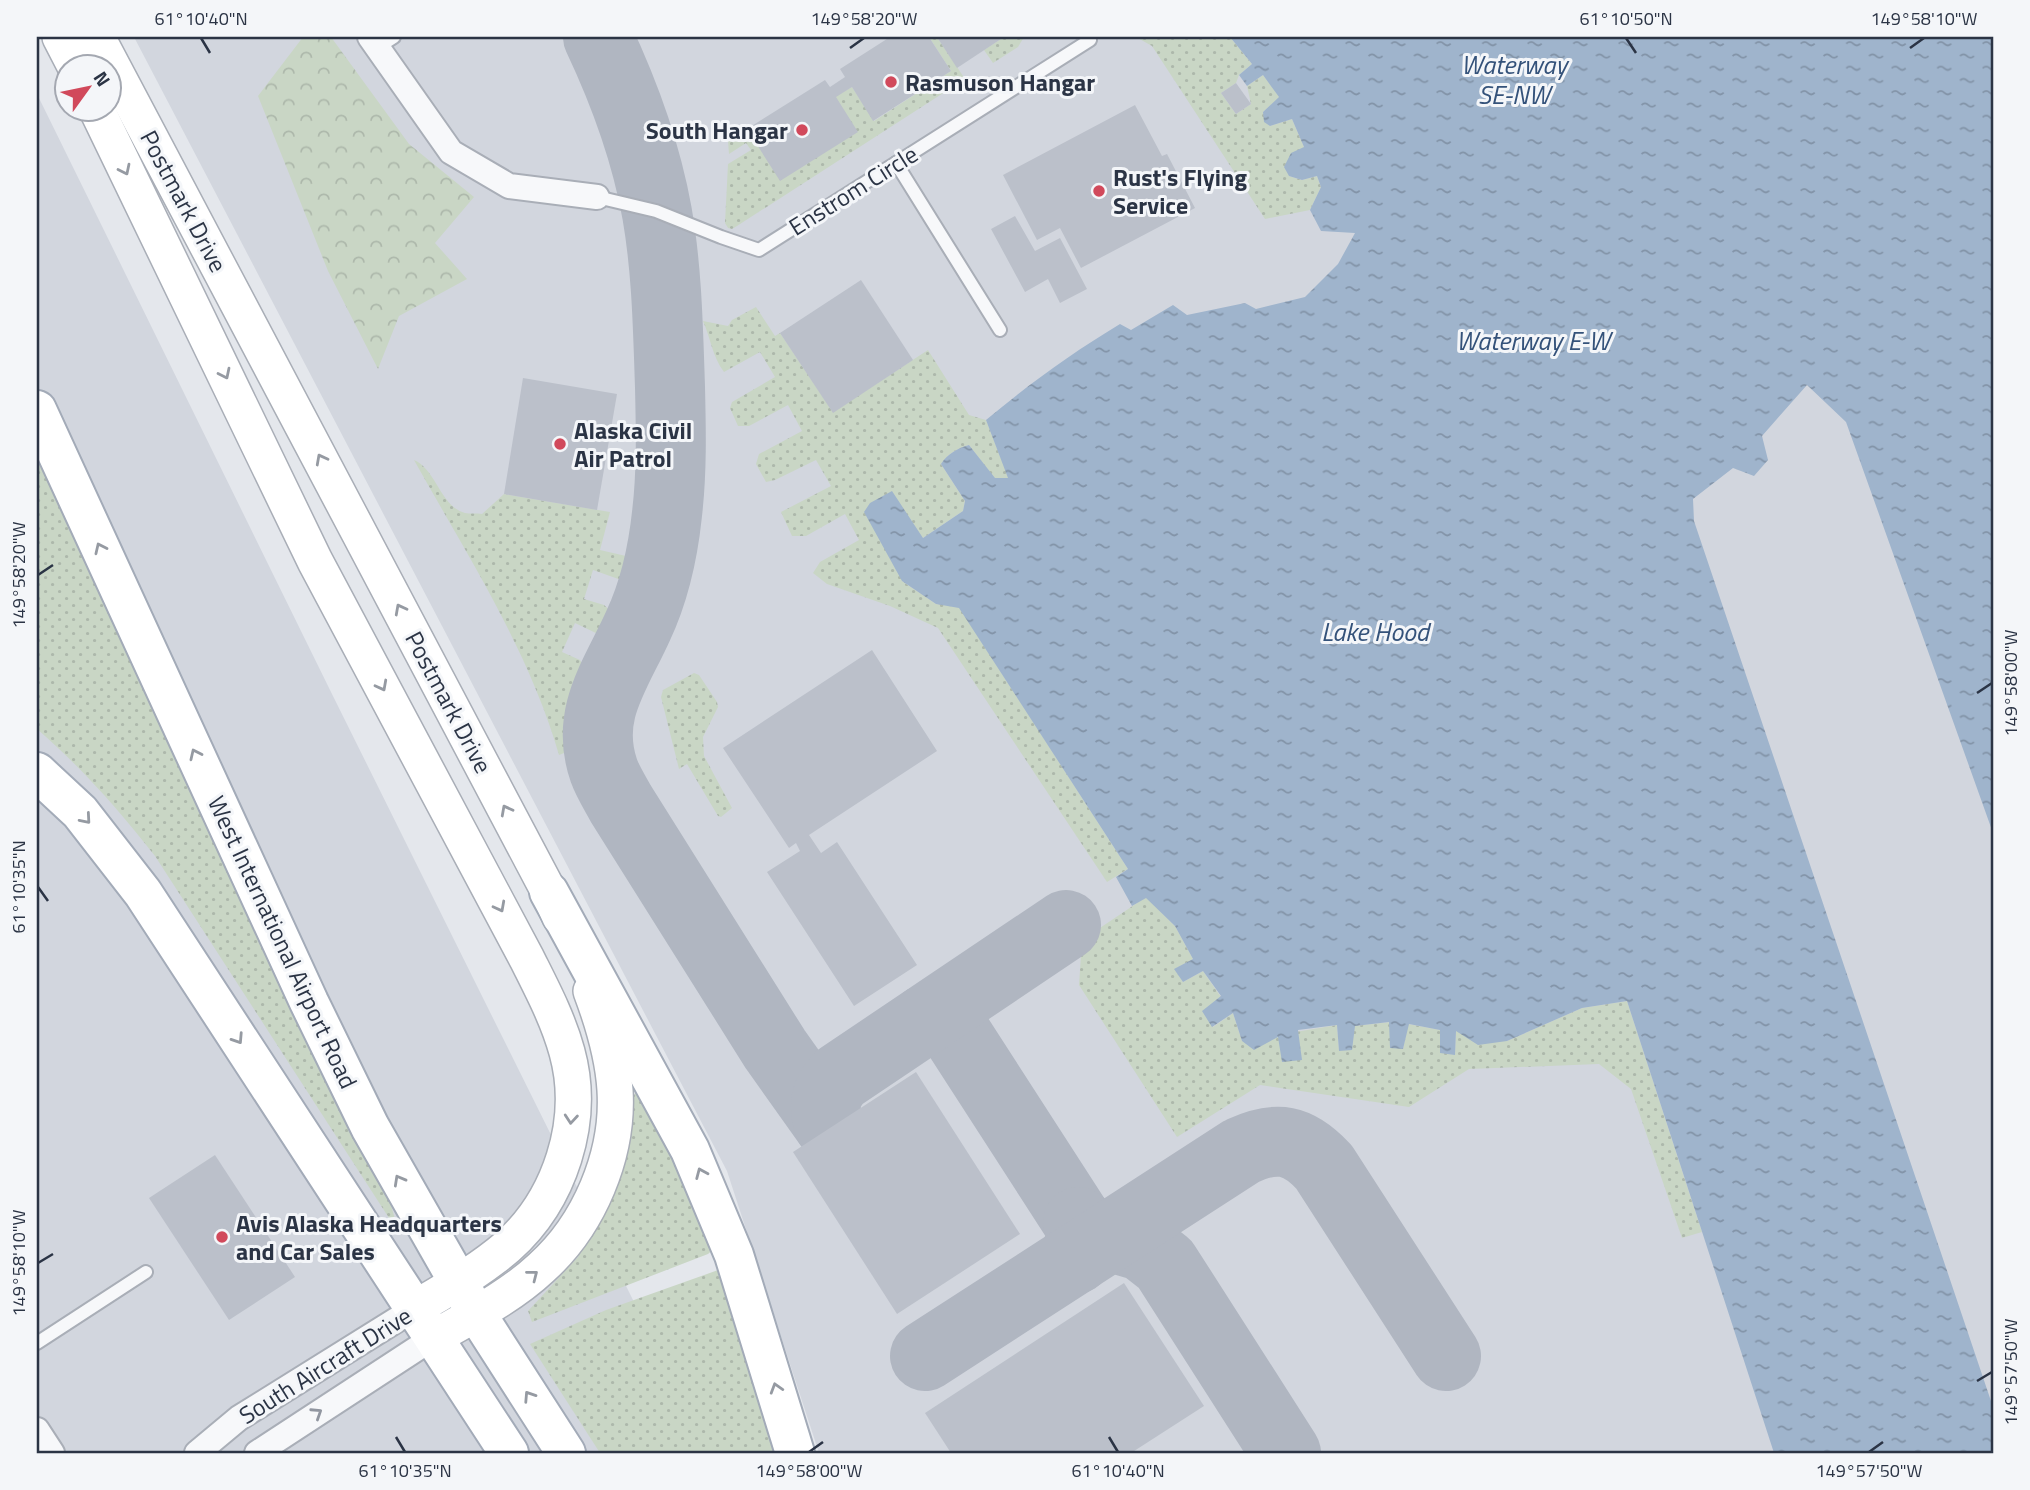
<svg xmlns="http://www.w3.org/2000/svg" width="2030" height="1490" font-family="'Titillium Web',sans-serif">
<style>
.built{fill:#d2d6de}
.grass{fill:url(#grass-dots)}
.forest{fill:url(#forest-crowns)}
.water{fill:url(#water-ripples)}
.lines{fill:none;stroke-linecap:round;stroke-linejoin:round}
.taxiway{stroke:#b0b6c1;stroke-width:70}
.building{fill:#bbc0ca}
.lane-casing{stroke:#a9aeb7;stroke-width:16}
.street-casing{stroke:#a9aeb7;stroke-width:28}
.secondary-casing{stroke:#a9aeb7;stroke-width:38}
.primary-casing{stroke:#a3abb8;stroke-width:42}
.lane{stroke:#f7f8fa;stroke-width:12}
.street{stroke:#f7f8fa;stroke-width:24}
.secondary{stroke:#fff;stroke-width:35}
.primary{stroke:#fff;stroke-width:38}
.oneway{stroke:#959aa2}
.oneway2{stroke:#9196a0}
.ticks{fill:none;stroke:#2b3445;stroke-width:2.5}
.poi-dot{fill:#d1495b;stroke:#f4f6f9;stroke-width:2.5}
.labels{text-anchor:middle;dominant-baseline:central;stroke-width:6;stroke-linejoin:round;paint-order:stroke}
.poi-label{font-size:24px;font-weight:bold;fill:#2b3445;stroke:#f4f6f9;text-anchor:start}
.street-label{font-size:24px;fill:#2b3445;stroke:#f4f6f9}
.water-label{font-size:26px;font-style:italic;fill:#34527a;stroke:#f4f6f9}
.neatline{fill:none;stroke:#2b3445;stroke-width:2.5}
.ticks-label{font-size:18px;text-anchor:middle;fill:#2b3445}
</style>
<defs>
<pattern id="grass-dots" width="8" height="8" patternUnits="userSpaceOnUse" patternTransform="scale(1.75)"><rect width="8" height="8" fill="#c9d6c5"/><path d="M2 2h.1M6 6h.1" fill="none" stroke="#adb8ab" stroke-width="1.8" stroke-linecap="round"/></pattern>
<pattern id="forest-crowns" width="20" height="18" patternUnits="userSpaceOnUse" patternTransform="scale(1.75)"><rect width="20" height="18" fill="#c9d6c5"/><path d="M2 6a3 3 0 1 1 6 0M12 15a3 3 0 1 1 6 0" fill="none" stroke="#adb8ab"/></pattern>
<pattern id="water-ripples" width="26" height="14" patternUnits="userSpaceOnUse" patternTransform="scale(1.75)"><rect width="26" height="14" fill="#9fb4cc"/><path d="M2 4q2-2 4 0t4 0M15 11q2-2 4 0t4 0" fill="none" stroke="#8293a7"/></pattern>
</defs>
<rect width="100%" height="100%" fill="#e4e7ec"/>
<g class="built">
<polygon points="134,37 1993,37 1993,1453 819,1453 727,1171"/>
<polygon points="37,94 330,690 709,1453 37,1453"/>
</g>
<g class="grass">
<path d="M929 37H937L965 79 737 226 732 229 728 228 725 223 728 164 751 150 746 143 729 154 728 141C767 117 813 111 852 87L874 121 951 71Z"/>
<polygon points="1004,37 1024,37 1018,47 993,63 984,50"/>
<polygon points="1136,37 1230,37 1252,64 1239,75 1236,83 1221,93 1236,114 1251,104 1247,86 1263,75 1280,97 1263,112 1270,126 1292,119 1304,147 1289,176 1302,180 1317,176 1321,187 1310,210 1265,219 1152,46"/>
<path d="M756 307 775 336 780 333 833 412 928 350 969 415 986 420 1009 479H995L969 445C958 448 947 454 941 464L965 501 963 511 923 538 902 581 936 604 959 607 1128 869 1107 882 938 628 890 606 827 584 813 573 820 562 859 540 845 514 806 536H792L781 512 831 486 816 460 775 480 766 482 756 464 759 454 802 431 788 405 749 426H738L730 408 732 402 775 377 760 352 724 372C712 356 711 339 703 321L728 326 732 320Z"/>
<path d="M37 452 387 1192 395 1219 389 1218 155 856C119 810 81 767 37 729Z"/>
<path d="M414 460C436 469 440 506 465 513 470 514 477 513 482 514L504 494 610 512 600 550 626 556 635 566 632 577 624 581 593 570 584 599 604 605 616 616 608 635H600L575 623 562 652 580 660 588 674C568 701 564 720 564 753L559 755C529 650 467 555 414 460Z"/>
<polygon points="694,673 699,675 717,702 718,707 703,737 704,756 732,808 721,817 718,816 687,764 679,769 661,697 663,690"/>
<polygon points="1146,897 1175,926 1193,959 1175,969 1183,982 1203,971 1221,997 1213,1027 1233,1013 1242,1041 1337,1025 1339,1050 1354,1026 1390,1022 1403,1049 1408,1024 1441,1030 1455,1054 1456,1030 1507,1041 1582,1008 1627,1001 1702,1232 1682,1238 1631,1089 1599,1064 1469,1069 1409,1107 1260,1085 1177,1137 1079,985 1082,940"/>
<polygon points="639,1088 716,1247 708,1254 532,1322 528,1311 578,1257 620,1180 634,1095"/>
<polygon points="721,1269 779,1453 600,1453 530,1344 606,1310"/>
</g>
<polygon class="forest" points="303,37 331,37 409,144 474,197 435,243 467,279 399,316 378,369 328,271 258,96"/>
<path class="water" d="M1230 37H1993V833L1846 422 1807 385 1762 436 1768 460 1754 476 1733 468 1693 499 1694 521 1993 1407V1453H1774L1627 1001 1582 1008 1507 1041 1478 1045 1456 1031 1455 1055 1440 1053V1030L1409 1024 1403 1049 1390 1048 1389 1022 1355 1026 1352 1050 1339 1051 1337 1025 1298 1030 1302 1060 1282 1062 1278 1037 1254 1050 1242 1041 1233 1013 1212 1027 1202 1011 1221 996 1203 971 1183 982 1174 969 1193 959 1175 926 1146 898 1132 906 1116 877 1128 869 959 608 936 604 902 581 864 512 870 503 892 491 923 538 963 511 965 501 941 464C947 454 958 448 969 445L995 478H1008L986 420C1029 384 1072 353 1120 324L1131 330 1173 305 1187 315 1245 303 1256 309 1305 297 1338 264 1355 233 1321 231 1310 210 1321 187 1317 176 1302 180 1289 176 1284 167 1291 153 1304 147 1292 119 1270 126 1264 122 1263 112 1279 97 1263 75 1247 86 1239 75 1252 64Z"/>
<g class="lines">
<g class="taxiway">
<path d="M598 37C624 92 646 152 657 213 667 270 668 329 670 387 671 429 672 472 667 514 663 552 654 592 638 626 616 675 584 714 604 771 608 782 615 793 621 804L775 1049 829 1125"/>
<polyline points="925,1020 947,1026 956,1033 1078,1222 1081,1235 1076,1259"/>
<path d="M829 1125C823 1105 825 1092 840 1077L1066 925"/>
<polyline points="1078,1222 1090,1231 1142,1246 1165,1264 1286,1453"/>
<path d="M925 1356 1242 1151C1277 1135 1298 1139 1324 1167L1446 1356"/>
</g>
</g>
<g class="building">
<polygon points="890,37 929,37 951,71 873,121 852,87 836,97 858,132 780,181 747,129 825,80 830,87 845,77 840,69"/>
<polygon points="937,37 1004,37 957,68"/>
<polygon points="1236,83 1251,104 1236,114 1221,93"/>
<polygon points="1135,105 1162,156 1167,154 1195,208 1081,268 1060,228 1037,240 1003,175"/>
<polygon points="1015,216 1035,251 1060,238 1087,289 1060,303 1048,279 1025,292 991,229"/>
<polygon points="861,280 913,360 833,413 780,333"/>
<polygon points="523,378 617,394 597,510 504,494"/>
<polygon points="872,650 937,751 809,835 821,853 837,842 917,965 854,1006 767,872 800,851 796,843 789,848 723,748"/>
<polygon points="916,1072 1020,1234 897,1314 793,1152"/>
<polygon points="215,1155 295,1277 229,1320 149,1198"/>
<polygon points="1124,1283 1204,1406 1131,1453 951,1453 925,1413"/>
</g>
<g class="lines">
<defs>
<g id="lane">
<polyline points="377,48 394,37"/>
<polyline points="896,163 1000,330"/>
<polyline points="597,197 656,211 721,237 759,250 1090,40 1088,37"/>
<polyline points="37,1343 146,1272"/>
</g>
<g id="street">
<polyline points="370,37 451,152 509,186 597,197"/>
<polyline points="37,1430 52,1453"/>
<polyline points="197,1453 239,1418 414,1309"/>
<polyline points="257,1453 433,1338"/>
</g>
<g id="secondary">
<polyline points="60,37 75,66"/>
<polyline points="97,37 549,892 560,917"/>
<path d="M96 108 315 561 527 959C542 989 558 1019 567 1052 586 1121 560 1200 507 1247 479 1271 445 1290 414 1309"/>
<path d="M433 1338C470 1317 510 1297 541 1268 589 1225 619 1155 615 1090 613 1056 603 1023 591 991"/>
</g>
<g id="primary">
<polyline points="37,410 309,1002 370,1127 476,1313 566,1453"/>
<polyline points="37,772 80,812 143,893 509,1453"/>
<polyline points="549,892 690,1150 734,1255 795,1453"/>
</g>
</defs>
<use href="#lane" class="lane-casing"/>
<use href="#street" class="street-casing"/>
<use href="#secondary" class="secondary-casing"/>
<use href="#primary" class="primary-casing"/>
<use href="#lane" class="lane"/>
<use href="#street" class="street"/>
<use href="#secondary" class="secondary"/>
<use href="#primary" class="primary"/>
</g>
<defs><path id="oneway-chevron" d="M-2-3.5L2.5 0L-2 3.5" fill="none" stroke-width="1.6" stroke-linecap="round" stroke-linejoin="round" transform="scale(1.75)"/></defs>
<g class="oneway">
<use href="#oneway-chevron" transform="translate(125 170) rotate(64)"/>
<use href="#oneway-chevron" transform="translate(225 374) rotate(64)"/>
<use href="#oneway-chevron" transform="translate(321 459) rotate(-118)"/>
<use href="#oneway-chevron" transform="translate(100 548) rotate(-115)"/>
<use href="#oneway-chevron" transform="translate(400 609) rotate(-118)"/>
<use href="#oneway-chevron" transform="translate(382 686) rotate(62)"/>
<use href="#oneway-chevron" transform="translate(195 754) rotate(-115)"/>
<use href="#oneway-chevron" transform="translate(506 810) rotate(-118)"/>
<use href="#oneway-chevron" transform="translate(86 819) rotate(49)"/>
<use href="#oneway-chevron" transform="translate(500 907) rotate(62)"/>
<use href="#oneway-chevron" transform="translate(238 1039) rotate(57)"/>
<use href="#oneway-chevron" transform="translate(571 1119) rotate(95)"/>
<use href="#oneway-chevron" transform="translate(701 1173) rotate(-113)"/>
<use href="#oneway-chevron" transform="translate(399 1180) rotate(-119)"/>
<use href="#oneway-chevron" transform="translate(533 1275) rotate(-38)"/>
<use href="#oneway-chevron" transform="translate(776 1388) rotate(-107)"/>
<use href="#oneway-chevron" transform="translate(529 1396) rotate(-123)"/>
</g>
<use class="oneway2" href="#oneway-chevron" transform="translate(317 1413) rotate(-33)"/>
<path class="ticks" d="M201 38 210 53M1626 38 1636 53M850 48 864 38M1910 48 1924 38M38 575 53 565M1977 693 1992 683M38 887 48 901M38 1263 53 1254M1977 1381 1992 1372M396 1437 405 1452M1109 1437 1118 1452M809 1452 823 1442M1869 1452 1883 1442"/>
<g class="poi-dot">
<circle cx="891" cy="82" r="7"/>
<circle cx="802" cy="130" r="7"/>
<circle cx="1099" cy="191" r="7"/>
<circle cx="560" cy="444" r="7"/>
<circle cx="222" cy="1237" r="7"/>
</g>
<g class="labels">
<g class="poi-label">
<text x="905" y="82">Rasmuson Hangar</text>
<text x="788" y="130" text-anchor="end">South Hangar</text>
<text x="1113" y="177">Rust's Flying<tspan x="1113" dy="28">Service</tspan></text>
<text x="574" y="430">Alaska Civil<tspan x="574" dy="28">Air Patrol</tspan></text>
<text x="236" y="1223">Avis Alaska Headquarters<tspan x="236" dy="28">and Car Sales</tspan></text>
</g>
<g class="street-label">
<text transform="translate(853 190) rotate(-32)">Enstrom Circle</text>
<text transform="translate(184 201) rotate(62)">Postmark Drive</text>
<text transform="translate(449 702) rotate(62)">Postmark Drive</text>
<text transform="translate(283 942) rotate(65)">West International Airport Road</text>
<text transform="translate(325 1365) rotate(-32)">South Aircraft Drive</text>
</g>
<g class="water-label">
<text x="1514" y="64">Waterway<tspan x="1514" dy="30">SE-NW</tspan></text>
<text x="1533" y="340">Waterway E-W</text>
<text x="1375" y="631">Lake Hood</text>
</g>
</g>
<rect width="2030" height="1490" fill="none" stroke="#f4f6f9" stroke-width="77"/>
<g transform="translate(88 88) rotate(57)"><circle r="33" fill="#f4f6f9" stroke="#a4a8b1" stroke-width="2"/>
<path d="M0-5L12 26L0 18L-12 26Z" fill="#d1495b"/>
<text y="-10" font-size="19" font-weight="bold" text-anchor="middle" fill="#2b3445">N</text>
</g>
<rect x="38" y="38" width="1954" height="1414" class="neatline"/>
<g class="ticks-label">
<text x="201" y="25">61°10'40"N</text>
<text x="864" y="25">149°58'20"W</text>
<text x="1626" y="25">61°10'50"N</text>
<text x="1924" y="25">149°58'10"W</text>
<text transform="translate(19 575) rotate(-90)" y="6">149°58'20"W</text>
<text transform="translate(2011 683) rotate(-90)" y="6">149°58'00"W</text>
<text transform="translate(19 887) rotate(-90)" y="6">61°10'35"N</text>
<text transform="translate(19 1263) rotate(-90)" y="6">149°58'10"W</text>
<text transform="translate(2011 1372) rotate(-90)" y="6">149°57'50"W</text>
<text x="405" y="1477">61°10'35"N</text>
<text x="809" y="1477">149°58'00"W</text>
<text x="1118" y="1477">61°10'40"N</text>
<text x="1869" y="1477">149°57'50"W</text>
</g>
</svg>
